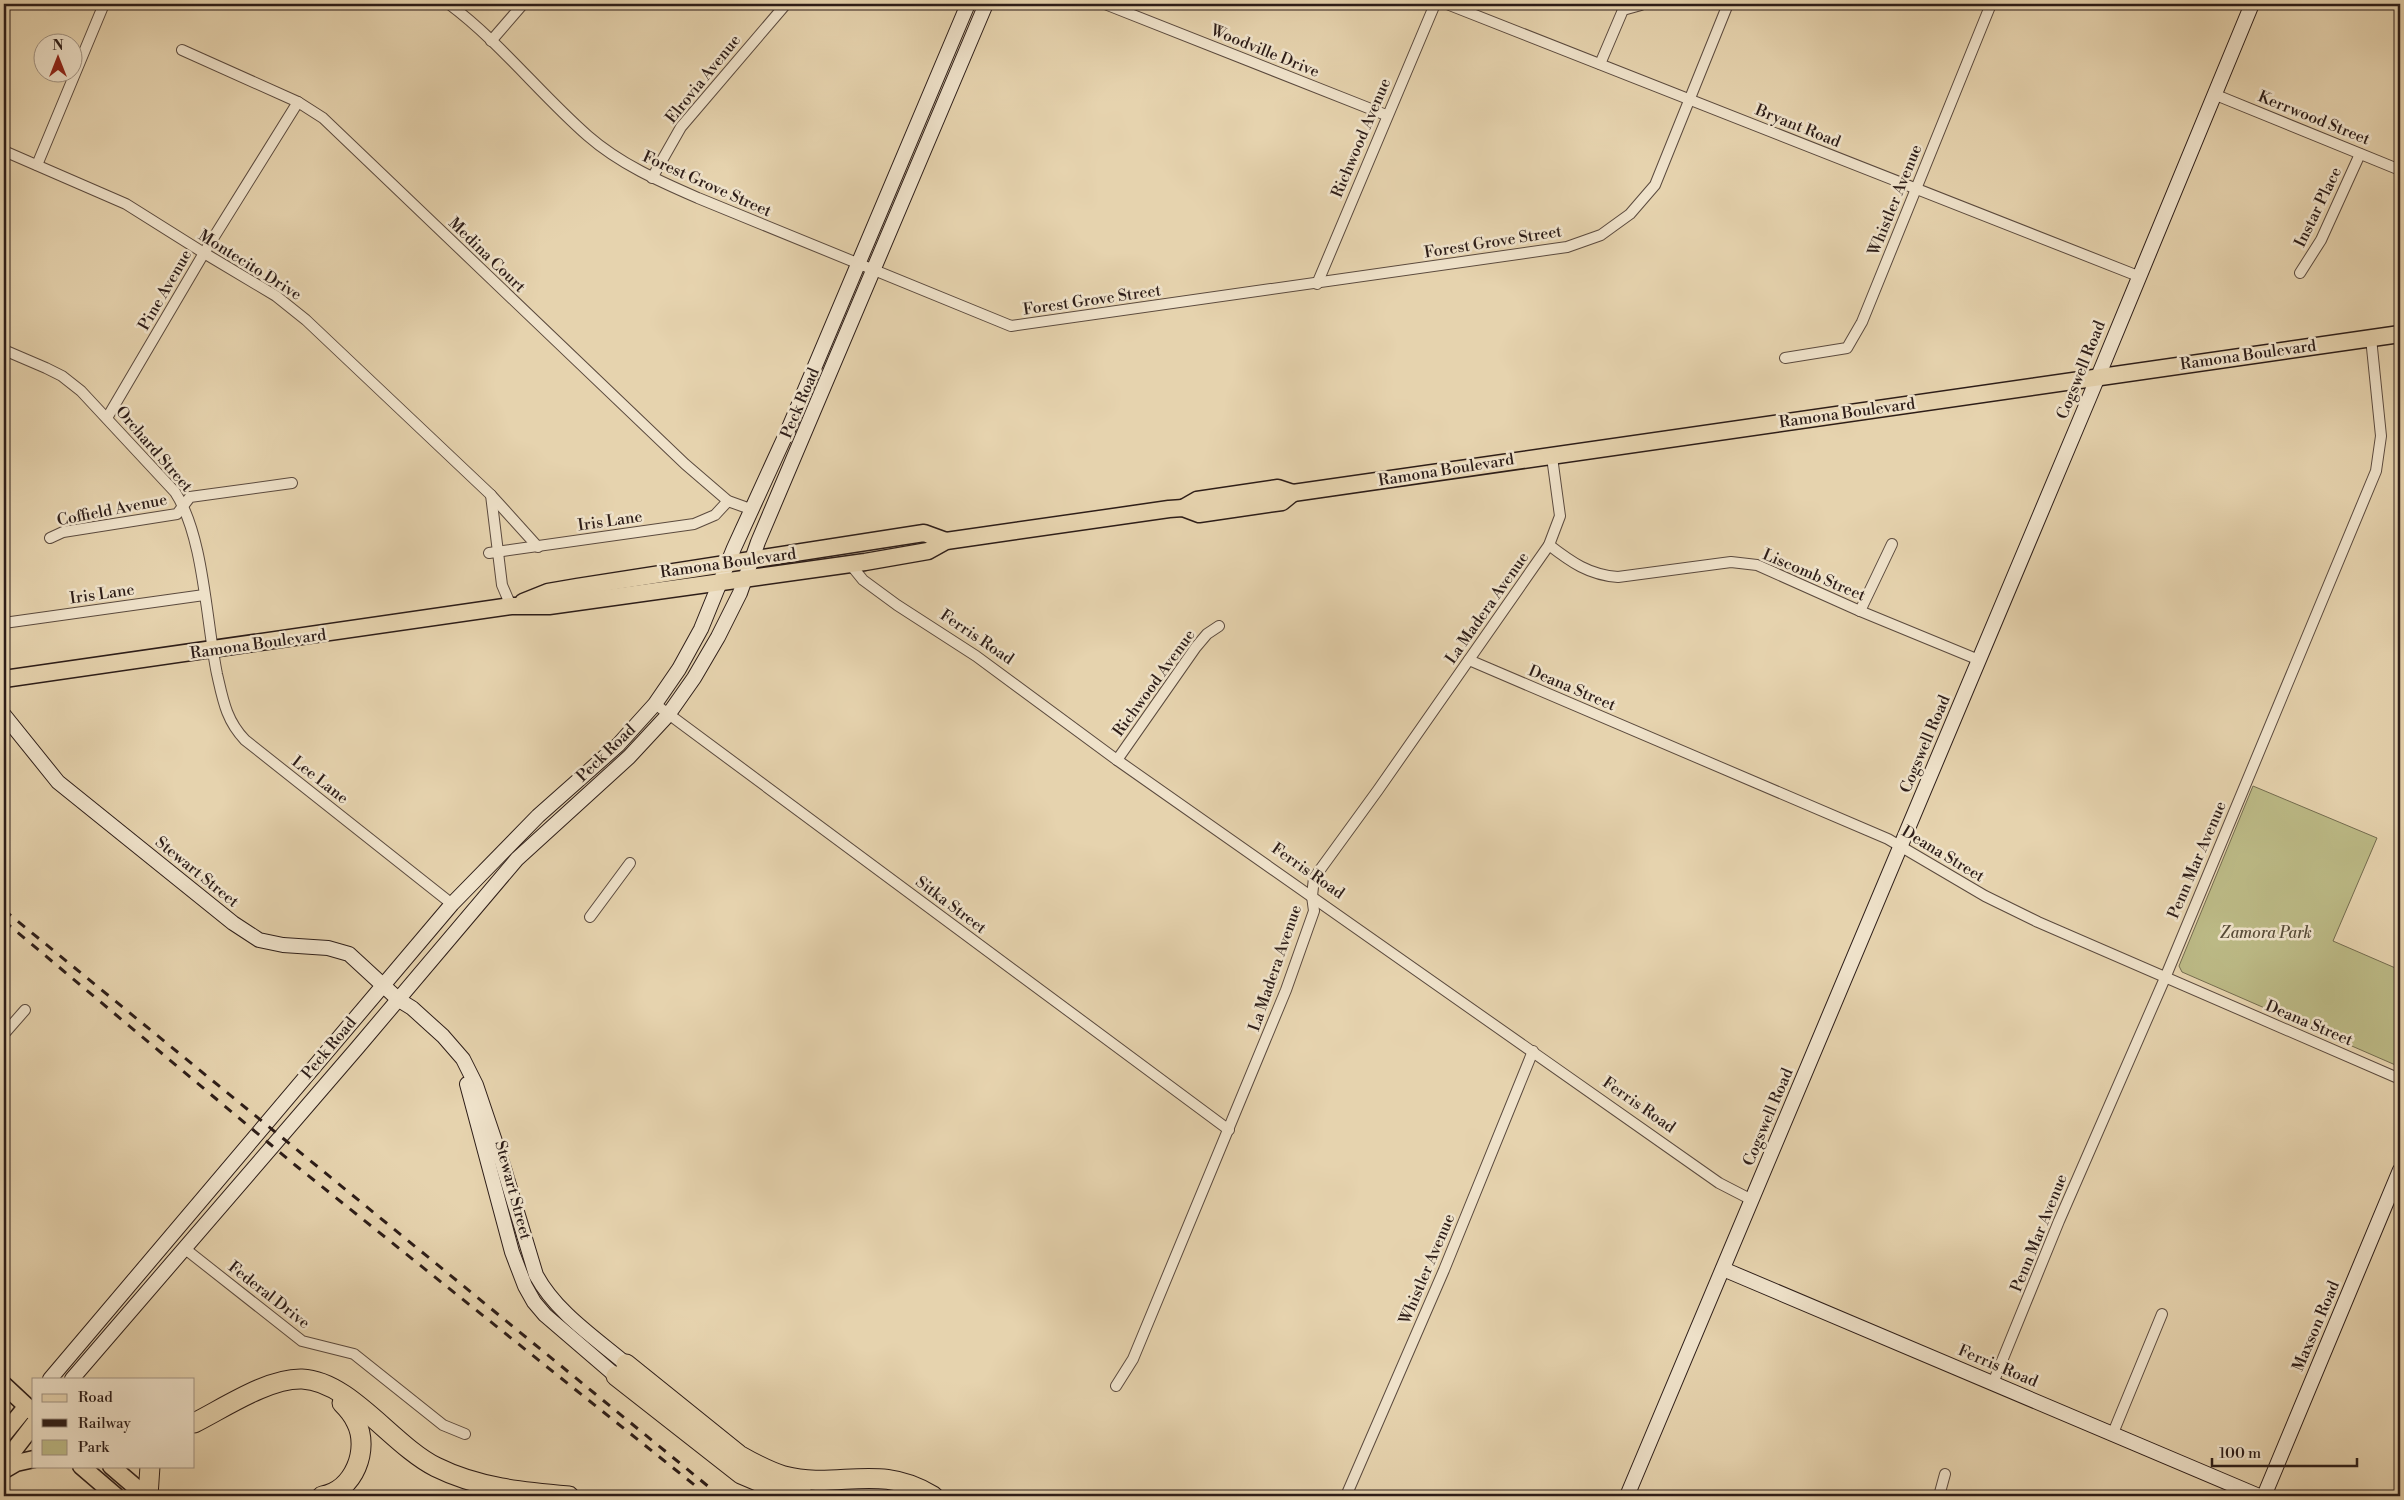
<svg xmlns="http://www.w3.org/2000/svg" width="2404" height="1500" font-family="'Libre Bodoni',serif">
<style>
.green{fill:#bcba86;stroke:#746c4f}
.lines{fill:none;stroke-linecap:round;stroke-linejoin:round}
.street-casing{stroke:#5b4a3e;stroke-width:12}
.secondary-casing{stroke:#2d1d18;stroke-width:16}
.primary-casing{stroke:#2d1d18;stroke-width:19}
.highway-casing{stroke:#2d1d18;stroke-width:21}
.street{stroke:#efe2ca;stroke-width:10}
.secondary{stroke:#efe2ca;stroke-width:14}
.primary{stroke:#e6d3ae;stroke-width:16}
.highway{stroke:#e6d3ae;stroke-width:19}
.rail{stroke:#2d1d18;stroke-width:3;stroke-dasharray:9 9;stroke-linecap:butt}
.labels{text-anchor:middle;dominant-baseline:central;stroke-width:5;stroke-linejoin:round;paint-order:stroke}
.street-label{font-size:16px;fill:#2d1d18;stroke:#efe2ca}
.park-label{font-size:16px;font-style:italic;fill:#584c39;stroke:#efe2ca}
</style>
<rect width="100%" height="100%" fill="#e6d3ae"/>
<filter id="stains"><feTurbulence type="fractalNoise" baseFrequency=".004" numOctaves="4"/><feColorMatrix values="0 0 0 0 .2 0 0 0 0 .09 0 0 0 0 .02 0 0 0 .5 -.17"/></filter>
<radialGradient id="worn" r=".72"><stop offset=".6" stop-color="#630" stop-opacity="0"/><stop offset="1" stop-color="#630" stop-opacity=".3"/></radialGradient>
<polygon class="green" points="2253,786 2377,838 2333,941 2400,970 2400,1067 2182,972 2179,966"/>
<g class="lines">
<defs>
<g id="street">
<path d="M449 4C500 42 540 94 588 136 620 164 659 181 698 198L1011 326 1567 247 1601 235 1612 227 1630 214 1655 185 1728 4"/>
<polyline points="1105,4 1386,115"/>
<polyline points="1447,4 2138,276"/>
<polyline points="491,41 523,4"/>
<polyline points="182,50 298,102 323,118 685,464 728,501 753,510"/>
<polyline points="1600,64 1623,10 1641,5"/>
<polyline points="2216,95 2400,170"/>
<polyline points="4,151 126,204 204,253 276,296 306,320 491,495 538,547"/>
<polyline points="37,165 104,4"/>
<polyline points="652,178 681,127 786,4"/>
<polyline points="2300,273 2321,240 2360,154"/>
<polyline points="1317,284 1435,4"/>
<path d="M4 350 46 368 62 376 81 391 175 492C204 536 206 621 217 674 223 700 226 720 245 740L452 904"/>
<polyline points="1785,358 1847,348 1862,322 1991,4"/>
<polyline points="107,418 204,253 298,102"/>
<polyline points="491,495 502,585 511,606"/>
<polyline points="50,538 63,532 177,514 190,497 292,483"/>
<path d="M1549 545C1571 562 1589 575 1618 577L1731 562 1757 565 1860 611 1979 660"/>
<polyline points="489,553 694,524 715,515 728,501"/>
<polyline points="850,564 863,580 897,605 976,656 1117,760 1719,1183 1752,1200"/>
<polyline points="1860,611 1892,544"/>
<polyline points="4,623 204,595"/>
<polyline points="1469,660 1888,839 1985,896 2038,922 2400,1079"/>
<polyline points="655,704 1229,1130"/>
<polyline points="1117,760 1196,647 1207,634 1219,626"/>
<polyline points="590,917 630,863"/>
<polyline points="4,1034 25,1010"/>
<polyline points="184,1248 302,1341 354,1354 443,1425 465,1434"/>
<polyline points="1993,1383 2059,1221 2165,978 2376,471 2381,436 2371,338"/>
<polyline points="1116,1386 1133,1359 1286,990 1314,911 1312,896 1314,878 1378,790 1549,545 1560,516 1552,457"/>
<polyline points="2113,1433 2162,1314"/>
<polyline points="1346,1496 1444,1270 1533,1051"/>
<polyline points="1939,1496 1945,1474"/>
</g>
<g id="secondary">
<path d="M4 715 58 782 233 923 259 940 283 945 328 948 349 954 399 1000 412 1008 443 1036 463 1059 476 1085 502 1162 536 1275C556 1312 594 1337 626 1364"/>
<polyline points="467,1084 512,1252 525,1286 534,1302 545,1315 616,1376"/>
<polyline points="1723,1269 2259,1496"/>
<polyline points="50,1379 452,904 538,816 618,745 655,704 679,669 701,629 734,548 788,430 968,4"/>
<polyline points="72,1379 358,1047 517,859 629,757 668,715 694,678 718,637 740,593 758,542 986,4"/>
<polyline points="1627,1496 2090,396 2252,4"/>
<polyline points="2264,1496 2400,1170"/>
</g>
<g id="primary">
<polyline points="1183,508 1197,500 1278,488 1293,493 2400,334"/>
<polyline points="523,602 548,592 577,587 924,533 946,541"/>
<polyline points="4,679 511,606 549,606 865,562 928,551 946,541 1169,509 1183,508 1199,514 1282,502 1293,493"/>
<polyline points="4,1385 34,1413"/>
<polyline points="4,1434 26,1407"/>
<polyline points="4,1463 34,1424"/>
<polyline points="81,1466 116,1496"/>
<polyline points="111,1466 146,1496"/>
<polyline points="4,1470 16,1463 34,1459"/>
</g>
<g id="highway">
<path d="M626 1364 739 1455C753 1463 768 1471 784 1476 838 1490 879 1462 933 1496"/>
<polyline points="616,1376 741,1474 767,1485 801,1489"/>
<path d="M194 1423C224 1408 268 1378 302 1379 350 1381 392 1445 436 1467 478 1488 523 1492 569 1496"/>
<polyline points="148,1496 150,1466"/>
<path d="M322 1496C354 1491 370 1449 356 1422 353 1415 347 1408 342 1403"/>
</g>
</defs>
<use href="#street" class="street-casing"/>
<use href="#secondary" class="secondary-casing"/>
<use href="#primary" class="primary-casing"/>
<use href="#highway" class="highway-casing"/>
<use href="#street" class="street"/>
<use href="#secondary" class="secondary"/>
<use href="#primary" class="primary"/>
<use href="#highway" class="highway"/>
<g class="rail">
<polyline points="4,910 720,1496"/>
<polyline points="4,921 295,1165 697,1487"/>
</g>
</g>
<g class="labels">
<g class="street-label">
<text transform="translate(1265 51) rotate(22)">Woodville Drive</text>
<text transform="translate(703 79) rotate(-51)">Elrovia Avenue</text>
<text transform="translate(2314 118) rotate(22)">Kerrwood Street</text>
<text transform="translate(1798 126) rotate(22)">Bryant Road</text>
<text transform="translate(1361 138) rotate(-67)">Richwood Avenue</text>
<text transform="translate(707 184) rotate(24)">Forest Grove Street</text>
<text transform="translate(1895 200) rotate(-68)">Whistler Avenue</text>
<text transform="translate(2318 207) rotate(-64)">Instar Place</text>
<text transform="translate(1493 242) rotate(-9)">Forest Grove Street</text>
<text transform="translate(487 255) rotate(44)">Medina Court</text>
<text transform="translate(250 265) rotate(32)">Montecito Drive</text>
<text transform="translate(165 290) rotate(-60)">Pine Avenue</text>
<text transform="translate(1092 300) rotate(-8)">Forest Grove Street</text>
<text transform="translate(2248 355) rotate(-8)">Ramona Boulevard</text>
<text transform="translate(2081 370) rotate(-68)">Cogswell Road</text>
<text transform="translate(800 403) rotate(-67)">Peck Road</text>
<text transform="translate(1847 413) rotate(-8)">Ramona Boulevard</text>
<text transform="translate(154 449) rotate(49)">Orchard Street</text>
<text transform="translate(1446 470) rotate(-9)">Ramona Boulevard</text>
<text transform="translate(112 510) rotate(-11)">Coffield Avenue</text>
<text transform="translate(610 521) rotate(-8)">Iris Lane</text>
<text transform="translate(728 563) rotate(-8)">Ramona Boulevard</text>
<text transform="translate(1814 575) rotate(23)">Liscomb Street</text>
<text transform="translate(102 594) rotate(-8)">Iris Lane</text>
<text transform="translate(1487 608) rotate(-55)">La Madera Avenue</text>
<text transform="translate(977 637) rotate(34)">Ferris Road</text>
<text transform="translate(258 644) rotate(-8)">Ramona Boulevard</text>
<text transform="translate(1154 683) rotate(-54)">Richwood Avenue</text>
<text transform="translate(1572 688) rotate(23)">Deana Street</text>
<text transform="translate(1925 744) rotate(-67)">Cogswell Road</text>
<text transform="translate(606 753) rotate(-44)">Peck Road</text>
<text transform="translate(320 780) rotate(38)">Lee Lane</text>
<text transform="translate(1943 854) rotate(31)">Deana Street</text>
<text transform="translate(2197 860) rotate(-67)">Penn Mar Avenue</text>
<text transform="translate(1308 871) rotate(35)">Ferris Road</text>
<text transform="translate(197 872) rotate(39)">Stewart Street</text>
<text transform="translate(951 905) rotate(37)">Sitka Street</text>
<text transform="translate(1275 968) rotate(-71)">La Madera Avenue</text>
<text transform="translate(2309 1023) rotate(23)">Deana Street</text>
<text transform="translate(329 1048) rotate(-50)">Peck Road</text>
<text transform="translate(1639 1105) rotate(35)">Ferris Road</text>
<text transform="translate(1768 1117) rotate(-67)">Cogswell Road</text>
<text transform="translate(513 1190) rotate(75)">Stewart Street</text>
<text transform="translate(2039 1233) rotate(-68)">Penn Mar Avenue</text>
<text transform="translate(1427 1269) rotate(-67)">Whistler Avenue</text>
<text transform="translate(269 1295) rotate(38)">Federal Drive</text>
<text transform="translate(2316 1326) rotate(-67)">Maxson Road</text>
<text transform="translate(1998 1366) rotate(23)">Ferris Road</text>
</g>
<g class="park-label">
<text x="2266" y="933">Zamora Park</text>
</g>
</g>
<rect width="2404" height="1500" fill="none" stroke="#e6d3ae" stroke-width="20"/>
<rect x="5" y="5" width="2394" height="1490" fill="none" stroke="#2d1d18" stroke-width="2.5"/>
<rect x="10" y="10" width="2384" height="1480" fill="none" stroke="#2d1d18"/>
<rect x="32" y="1378" width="162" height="90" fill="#efe2ca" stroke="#a19383"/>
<rect x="42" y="1394" width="25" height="8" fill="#e6d3ae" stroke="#a19383"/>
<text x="78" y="1402" font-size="15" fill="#2d1d18">Road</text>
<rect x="42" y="1419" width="25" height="8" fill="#2d1d18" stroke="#a19383"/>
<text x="78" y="1428" font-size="15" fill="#2d1d18">Railway</text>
<rect x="42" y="1440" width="25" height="15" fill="#bcba86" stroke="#a19383"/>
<text x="78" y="1452" font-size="15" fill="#2d1d18">Park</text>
<g transform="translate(58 58)"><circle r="24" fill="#efe2ca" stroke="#a19383"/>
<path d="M0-4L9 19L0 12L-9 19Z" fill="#8f2418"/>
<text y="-8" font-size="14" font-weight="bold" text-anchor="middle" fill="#2d1d18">N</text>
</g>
<path d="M2212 1458v8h145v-8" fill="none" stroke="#2d1d18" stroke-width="2.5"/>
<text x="2219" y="1458" font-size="15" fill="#2d1d18" stroke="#efe2ca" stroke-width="4" paint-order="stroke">100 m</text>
<rect width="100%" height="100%" filter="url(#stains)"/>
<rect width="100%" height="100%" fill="url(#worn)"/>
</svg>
